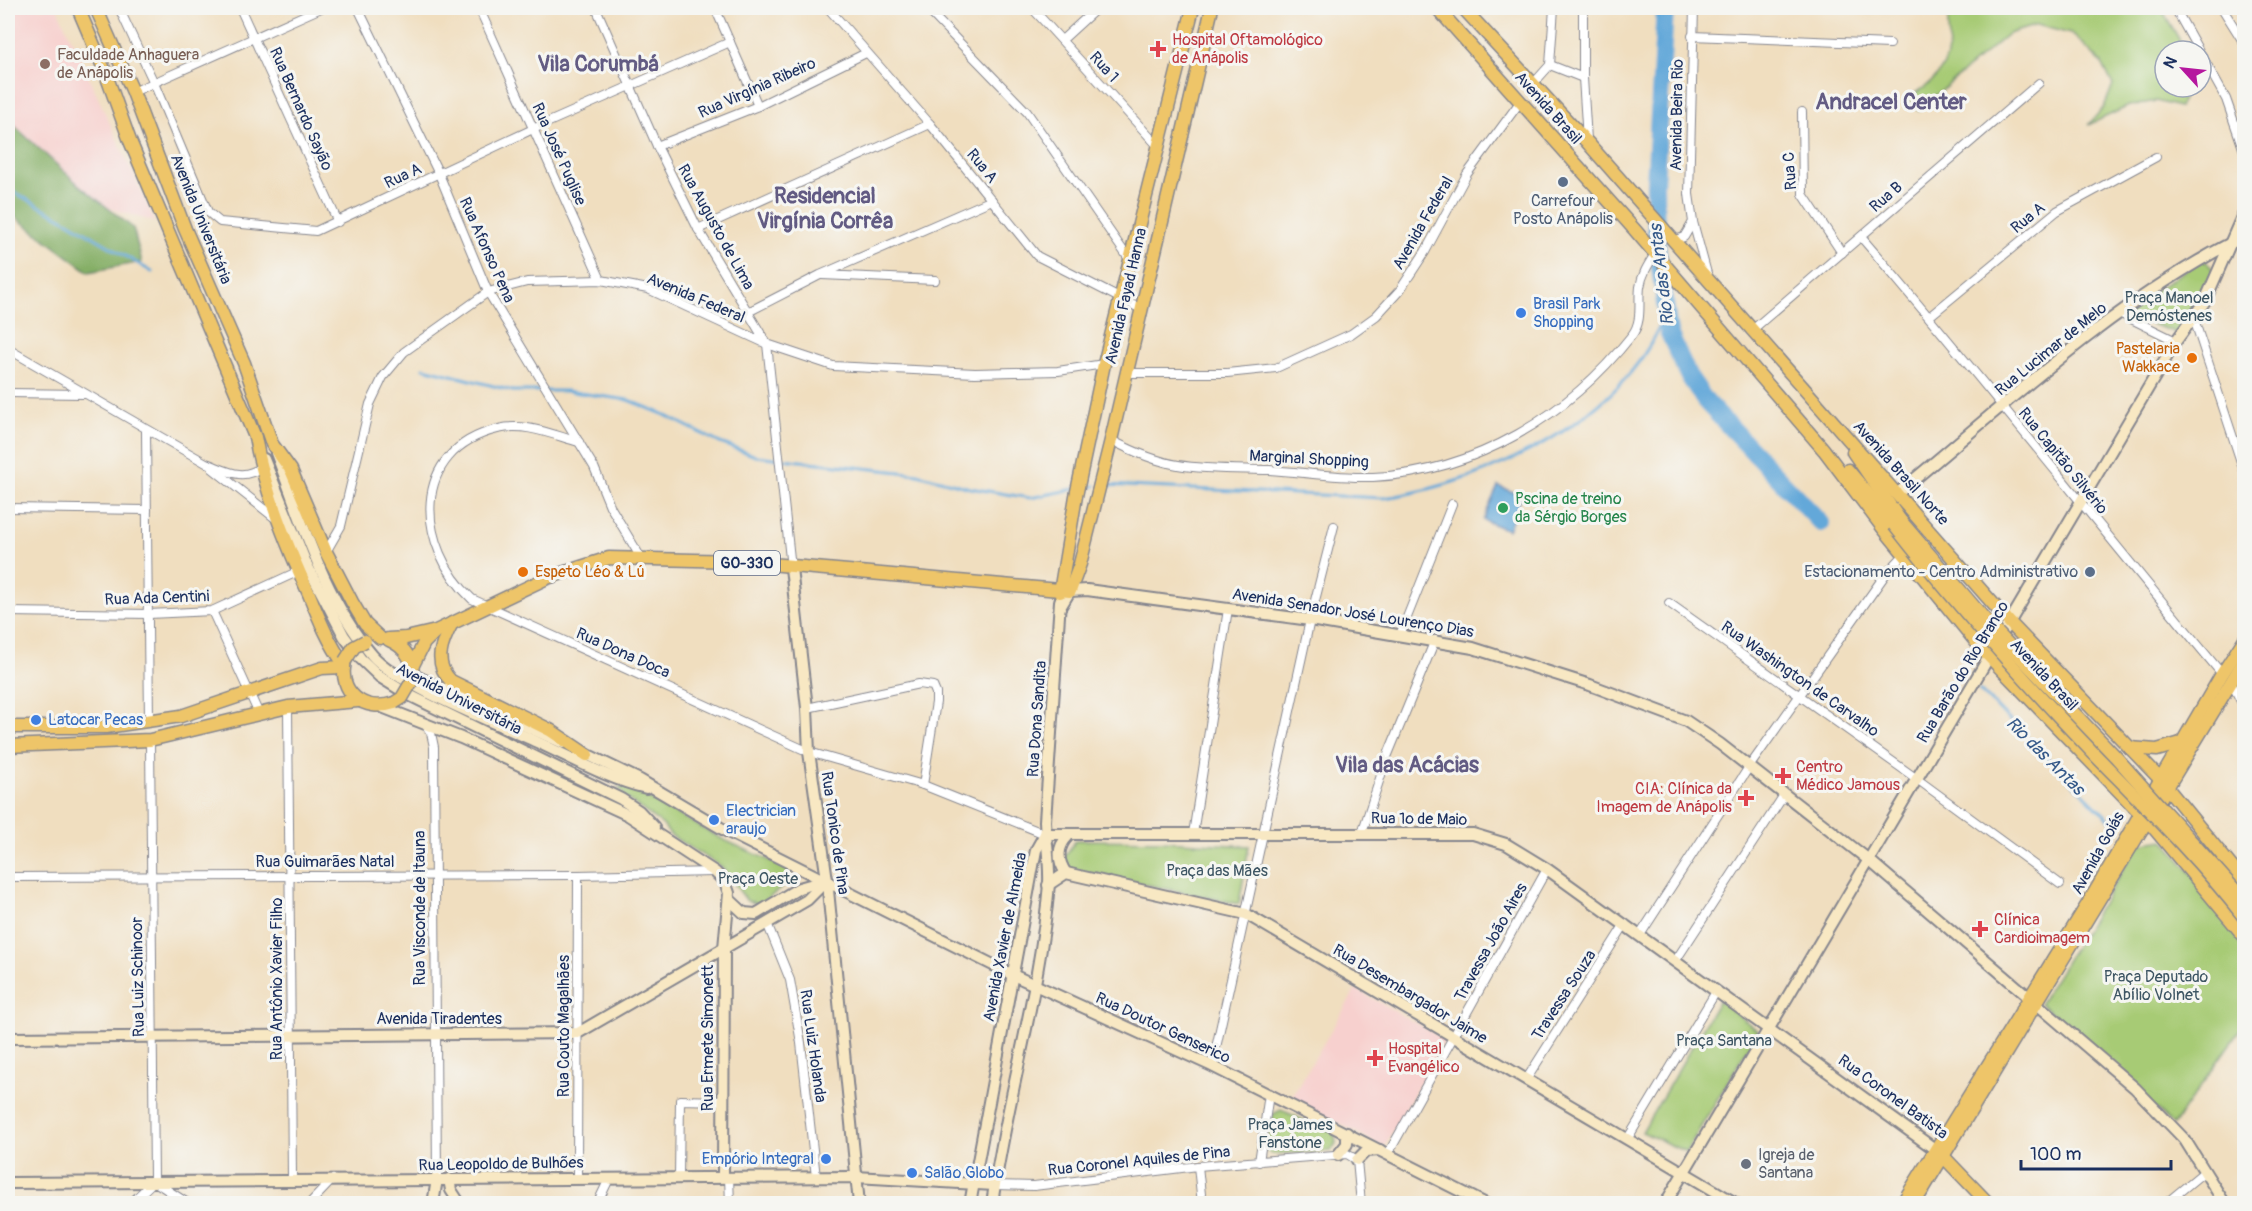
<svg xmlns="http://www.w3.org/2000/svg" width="2252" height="1211" font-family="Pangolin,sans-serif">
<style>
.built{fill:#f7d0ce}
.green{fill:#a7cb74;stroke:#617d69;stroke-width:1.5}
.forest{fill:#85af66;stroke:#506f62;stroke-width:1.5}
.water{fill:#64a8d9;stroke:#406c9c;stroke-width:1.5}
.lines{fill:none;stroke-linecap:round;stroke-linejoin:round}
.stream{stroke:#64a8d9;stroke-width:3}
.river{stroke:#64a8d9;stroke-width:18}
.street-casing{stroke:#86868e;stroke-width:10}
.secondary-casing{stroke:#86868e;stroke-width:14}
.primary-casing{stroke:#86868e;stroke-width:15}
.street{stroke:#fff;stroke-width:8}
.secondary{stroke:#f8e8c3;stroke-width:10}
.primary{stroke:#eec569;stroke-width:12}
.primary-bridge-casing{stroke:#86868e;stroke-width:15;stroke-linecap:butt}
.primary-bridge{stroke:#eec569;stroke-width:12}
.health-dot{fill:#e0444e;stroke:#f6f6f2;stroke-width:2}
.education-dot{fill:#8d6e63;stroke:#f6f6f2;stroke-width:2}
.service-dot{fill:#5c6f8a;stroke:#f6f6f2;stroke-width:2}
.shop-dot{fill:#3f7fe0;stroke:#f6f6f2;stroke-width:2}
.food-dot{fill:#e8710a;stroke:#f6f6f2;stroke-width:2}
.leisure-dot{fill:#2e9e5b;stroke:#f6f6f2;stroke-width:2}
.worship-dot{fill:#6b7280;stroke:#f6f6f2;stroke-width:2}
.labels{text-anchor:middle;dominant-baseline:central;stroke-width:6;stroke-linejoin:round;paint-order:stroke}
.shield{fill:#f6f6f2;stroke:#5d6b8a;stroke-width:1.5}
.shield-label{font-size:15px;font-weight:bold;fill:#1b2f5e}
.health-label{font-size:16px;fill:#be3a42;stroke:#f6f6f2;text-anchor:start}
.education-label{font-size:16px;fill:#785e54;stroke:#f6f6f2;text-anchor:start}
.street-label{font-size:16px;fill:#1b2f5e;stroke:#f6f6f2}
.service-label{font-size:16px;fill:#4e5e75;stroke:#f6f6f2}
.park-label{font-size:16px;fill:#3e5664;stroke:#f6f6f2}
.shop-label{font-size:16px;fill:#366cbe;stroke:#f6f6f2;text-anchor:start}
.food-label{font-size:16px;fill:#c56008;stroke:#f6f6f2;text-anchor:end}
.leisure-label{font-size:16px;fill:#27864d;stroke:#f6f6f2;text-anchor:start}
.worship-label{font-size:16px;fill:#5b616d;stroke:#f6f6f2;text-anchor:start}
.water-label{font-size:18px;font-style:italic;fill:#355989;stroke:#f6f6f2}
.district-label{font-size:22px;font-weight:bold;fill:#625b83;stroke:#f6f6f2}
</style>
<rect width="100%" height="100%" fill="#f6f6f2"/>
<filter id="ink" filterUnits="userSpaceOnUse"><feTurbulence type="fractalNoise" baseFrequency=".0167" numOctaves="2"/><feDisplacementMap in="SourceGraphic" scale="12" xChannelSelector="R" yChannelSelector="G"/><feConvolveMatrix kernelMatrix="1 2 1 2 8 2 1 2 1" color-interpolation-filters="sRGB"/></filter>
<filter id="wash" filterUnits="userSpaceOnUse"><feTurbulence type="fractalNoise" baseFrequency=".008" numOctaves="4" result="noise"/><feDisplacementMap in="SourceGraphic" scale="24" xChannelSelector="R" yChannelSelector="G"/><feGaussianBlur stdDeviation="1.35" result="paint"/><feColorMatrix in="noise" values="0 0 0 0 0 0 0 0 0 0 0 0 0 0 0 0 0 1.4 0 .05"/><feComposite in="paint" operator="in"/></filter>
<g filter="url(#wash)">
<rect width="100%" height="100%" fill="#f0debf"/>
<g class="built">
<polygon points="8,8 57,8 155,222 109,208 43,158 8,121"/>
<polygon points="1356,989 1445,1040 1384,1147 1291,1098"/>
</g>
<g class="green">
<path d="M1950 8H2161L2186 51H2165V87H2189L2179 107 2156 101 2129 106 2088 125 2104 107 2113 85 2102 63 2074 35 2037 25 2008 34 1919 110 1908 97C1932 86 1949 69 1949 40 1948 28 1947 20 1950 8Z"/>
<polygon points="2203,258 2217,274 2177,333 2122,314"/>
<polygon points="618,787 630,788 724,840 791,870 790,882 760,904 747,901 722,867 670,835 663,825 625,797"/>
<polygon points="1076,840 1162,841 1249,846 1239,904 1068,868 1063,859"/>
<polygon points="2164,840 2244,937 2244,1024 2173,1125 2040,1003 2139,844"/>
<polygon points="1719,1000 1758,1031 1686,1152 1642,1132"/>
<polygon points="1281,1110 1334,1133 1336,1143 1331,1151 1271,1154 1266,1150 1273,1114"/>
</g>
<polygon class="forest" points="8,120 78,184 133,228 142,262 89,272 11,214 8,217"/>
<polygon class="water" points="1498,486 1522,496 1508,530 1483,520"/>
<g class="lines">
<g class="stream">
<polyline points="8,189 67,221 152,272"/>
<polyline points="424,368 513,391 566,391 628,400 663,414 720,443 756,456 918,474 970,488 1030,498 1074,489"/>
<path d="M1105 485 1384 498C1491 482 1627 419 1666 311"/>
<polyline points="1081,488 1095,486"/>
<polyline points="1979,690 2112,822"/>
</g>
<polyline class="river" points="1665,8 1655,185 1656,237 1669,333 1688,375 1707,403 1821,523"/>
</g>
</g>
<g filter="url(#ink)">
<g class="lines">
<defs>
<g id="street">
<polyline points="119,8 154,83 208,212 220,222 316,231 533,129 730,42"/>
<polyline points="240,8 338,222"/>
<polyline points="358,8 439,174 488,292 594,467 610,506 641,558"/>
<polyline points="479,8 601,280"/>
<polyline points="596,8 657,146 698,229 767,344 791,568"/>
<polyline points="715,8 758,106"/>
<polyline points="828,8 930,124 1037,256 1139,308"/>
<polyline points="926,8 1027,112 1129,259"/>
<polyline points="1032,8 1157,145"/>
<polyline points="1583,8 1583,78 1587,140"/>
<polyline points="1694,8 1689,194 1693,222 1708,277"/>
<polyline points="2175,8 2199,51"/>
<polyline points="2222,8 2244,43"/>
<polyline points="1692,36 1890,44"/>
<polyline points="1062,40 1097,8"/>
<polyline points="2201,54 2226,99 2244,151"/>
<polyline points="1550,65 1583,78"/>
<polyline points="1533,84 1550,65 1554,8"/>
<polyline points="133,92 321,8"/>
<polyline points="1802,112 1803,194 1842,253"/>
<polyline points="657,146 758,106 866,53"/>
<polyline points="698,229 930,124"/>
<path d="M1861 237C1984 380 2101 529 2222 674"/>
<polyline points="1672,241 1684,237 1693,222"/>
<polyline points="822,275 935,280"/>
<polyline points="748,312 820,275 992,200"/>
<polyline points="2119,313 2176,341"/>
<polyline points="1930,316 2057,211 2156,157"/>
<polyline points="2193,316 2244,471"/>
<polyline points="1751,331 2039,83"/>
<path d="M8 349 206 463C226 470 242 482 261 467"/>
<polyline points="1125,373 1227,373 1276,368 1351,334 1376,316 1400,290 1425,252 1467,174 1520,102"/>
<polyline points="8,393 84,394"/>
<polyline points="146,431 149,721"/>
<path d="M1111 440C1132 451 1154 461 1178 465 1208 470 1240 469 1269 470 1303 472 1339 478 1373 477 1477 472 1569 415 1632 335 1643 321 1638 303 1640 287 1642 274 1648 265 1655 254"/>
<path d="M579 442C553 435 525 422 498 429 409 450 416 547 472 599L809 752 923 785 1045 834"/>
<polyline points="212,468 275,518"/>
<polyline points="8,508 147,510"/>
<polyline points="326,552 341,526 370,404 383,377 404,352 488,292 527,282 601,280 648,289 767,344 833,366 975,373 1058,371 1104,364"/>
<polyline points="1669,603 1917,779 2060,884"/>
<polyline points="212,611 259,714"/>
<polyline points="8,612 149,614 212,611 299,571"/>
<polyline points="1400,635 1452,504"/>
<polyline points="2231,682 2244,707"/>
<polyline points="288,707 292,1179"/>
<polyline points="807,708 919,684 933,686 936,693 936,702 923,785"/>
<polyline points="425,724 431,733 434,747 437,1179"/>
<polyline points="1362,833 1387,757 1435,640"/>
<polyline points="1193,834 1228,609"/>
<polyline points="8,877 578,875 714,872"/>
<polyline points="767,923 790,980 801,1043 816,1177"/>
<polyline points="1640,935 1749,767 1885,575 1905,554"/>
<polyline points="1676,960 1784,795"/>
<polyline points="1212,1066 1310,620 1334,526"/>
<polyline points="1526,1080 1625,924"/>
<polyline points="1628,1138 1717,990"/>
<polyline points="1388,1154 1547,869"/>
<polyline points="1259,1162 1269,1094"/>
<polyline points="1198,1166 1202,1204"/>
<polyline points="679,1177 680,1100 723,1101"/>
<polyline points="729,1177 730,1204"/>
<polyline points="577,1178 578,875"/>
<polyline points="155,1182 189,1204"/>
<polyline points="994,1185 1034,1186 1198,1166 1347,1154 1357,1160 1361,1204"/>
<polyline points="130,1204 154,1181 150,740"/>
<polyline points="309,1204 333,1179"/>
<polyline points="597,1204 609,1179"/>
<polyline points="2165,1204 2205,1171"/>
</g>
<g id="secondary">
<path d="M276 453C302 521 324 598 372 655 397 685 497 723 537 742 572 758 608 779 646 788"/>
<polyline points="264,459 306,563 344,636 360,658 380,677 409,695 621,799 639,811 654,827"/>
<path d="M1898 493C2002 407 2114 303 2233 242"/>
<polyline points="791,568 807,708 809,752 827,880 859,1204"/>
<polyline points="1061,606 1070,591 1087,590 1310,620 1473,648 1590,685 1686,721 1720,744 1870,861 2135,1088 2185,1140 2225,1204"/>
<polyline points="413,675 563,743"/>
<polyline points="382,707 461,738 628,815 715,872 725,882 729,893 724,948 723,1177"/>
<polyline points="580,751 640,780 726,831 1013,975 1212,1066 1486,1204"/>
<polyline points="1045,834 1473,834 1506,844 1547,869 1936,1150"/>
<path d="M1066 873C1057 860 1057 847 1068 836"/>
<polyline points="1048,885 1066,873 1246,914 1737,1204"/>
<polyline points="729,899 744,913 756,914 799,888 824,881"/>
<polyline points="8,1038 578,1033 807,900 827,880"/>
<polyline points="1338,1155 1347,1144 1347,1133"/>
<polyline points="1357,1160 1366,1151 1380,1150"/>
<polyline points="449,1179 451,1190 460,1204"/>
<polyline points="8,1183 856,1177 994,1185"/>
<polyline points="433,1204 437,1179"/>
<polyline points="970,1204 1036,850 1045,834"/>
<path d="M992 1204C1007 1097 1040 992 1049 884 1050 862 1046 842 1045 821L1060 601"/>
<polyline points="1665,1204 2176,341 2205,301 2244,212"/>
</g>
<g id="primary">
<path d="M78 8 104 69 130 141 255 437C265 492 286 543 309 594 319 619 329 643 344 664"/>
<polyline points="96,8 133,92 185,229 244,363 272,444 291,470 326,552 352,602 365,624 380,638"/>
<polyline points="1437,8 1634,229 1824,450 1883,528 1981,648 2148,821 2244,936"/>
<polyline points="1463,8 1587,142 2010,623 2160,779 2244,882"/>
<polyline points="1853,452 1900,520"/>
<polyline points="1848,470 1894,525"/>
<polyline points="1060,592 1076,496 1104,364 1193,8"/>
<path d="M452 623C441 644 433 663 451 681L550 730 587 755"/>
<polyline points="388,639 406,638 436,631 547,578 609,558 737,561 1070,591 1080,564 1111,440 1212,8"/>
<path d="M389 640C406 647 416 663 412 681"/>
<path d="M345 661C338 693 364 713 394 703"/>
<polyline points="412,667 424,643 434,633"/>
<polyline points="8,727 106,727 181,716 322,668 344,667"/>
<polyline points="8,746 150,740 288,707 358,701"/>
<polyline points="2130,748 2157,750 2181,743"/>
<polyline points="1940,1153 1989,1204"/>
<polyline points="1902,1204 2089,902 2222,674 2244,640"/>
<polyline points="1914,1204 2244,661"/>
</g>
</defs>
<use href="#street" class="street-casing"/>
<use href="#secondary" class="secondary-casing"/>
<use href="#primary" class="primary-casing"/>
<use href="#street" class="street"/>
<use href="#secondary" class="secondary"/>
<use href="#primary" class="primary"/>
<defs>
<g id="primary-bridge">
<polyline points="1900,520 1988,623 2115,756 2244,900"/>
<path d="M1894 525C1958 607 2027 684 2099 759 2149 810 2200 860 2244 917"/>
<polyline points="345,661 354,647 365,641"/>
<polyline points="394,703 402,698 412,681"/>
</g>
</defs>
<use href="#primary-bridge" class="primary-bridge-casing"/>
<use href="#primary-bridge" class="primary-bridge"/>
</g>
</g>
<g class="health-dot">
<path d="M1155 40h6v6h6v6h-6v6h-6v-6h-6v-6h6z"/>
<path d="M1780 767h6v6h6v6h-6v6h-6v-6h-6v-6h6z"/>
<path d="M1743 789h6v6h6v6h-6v6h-6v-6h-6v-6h6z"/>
<path d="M1977 920h6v6h6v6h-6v6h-6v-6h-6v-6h6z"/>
<path d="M1372 1049h6v6h6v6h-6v6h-6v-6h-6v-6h6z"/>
</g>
<circle class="education-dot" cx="45" cy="64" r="6"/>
<g class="service-dot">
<circle cx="1563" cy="182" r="6"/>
<circle cx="2090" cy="572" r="6"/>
</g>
<g class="shop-dot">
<circle cx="1521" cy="313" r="6"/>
<circle cx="36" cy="720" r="6"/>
<circle cx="714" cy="820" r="6"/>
<circle cx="826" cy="1159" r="6"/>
<circle cx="912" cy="1173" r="6"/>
</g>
<g class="food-dot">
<circle cx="2192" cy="358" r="6"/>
<circle cx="523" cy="572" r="6"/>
</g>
<circle class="leisure-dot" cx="1503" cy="508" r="6"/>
<circle class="worship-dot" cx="1746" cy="1164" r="6"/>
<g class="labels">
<rect class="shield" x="714" y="551" width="66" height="24" rx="4.5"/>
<g class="shield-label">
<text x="747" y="563">GO-330</text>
</g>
<g class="health-label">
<text x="1172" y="40">Hospital Oftamológico<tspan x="1172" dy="18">de Anápolis</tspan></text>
<text x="1796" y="767">Centro<tspan x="1796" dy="18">Médico Jamous</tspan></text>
<text x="1732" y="789" text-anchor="end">CIA: Clínica da<tspan x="1732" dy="18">Imagem de Anápolis</tspan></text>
<text x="1994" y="920">Clínica<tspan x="1994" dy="18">Cardioimagem</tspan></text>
<text x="1388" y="1049">Hospital<tspan x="1388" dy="18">Evangélico</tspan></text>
</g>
<g class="education-label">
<text x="57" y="55">Faculdade Anhaguera<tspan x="57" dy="18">de Anápolis</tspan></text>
</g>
<g class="street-label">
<text transform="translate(1104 67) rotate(48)">Rua 1</text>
<text transform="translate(757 88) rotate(-24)">Rua Virgínia Ribeiro</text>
<text transform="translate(1548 108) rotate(48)">Avenida Brasil</text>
<text transform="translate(301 109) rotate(66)">Rua Bernardo Sayão</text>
<text transform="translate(1677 115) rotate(-89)">Avenida Beira Rio</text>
<text transform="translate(559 154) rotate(66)">Rua José Puglise</text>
<text transform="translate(982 166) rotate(51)">Rua A</text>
<text transform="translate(1790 171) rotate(-94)">Rua C</text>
<text transform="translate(403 176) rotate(-25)">Rua A</text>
<text transform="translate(1886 197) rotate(-41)">Rua B</text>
<text transform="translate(2028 218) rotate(-39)">Rua A</text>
<text transform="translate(201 219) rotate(68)">Avenida Universitária</text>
<text transform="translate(1423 223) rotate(-60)">Avenida Federal</text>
<text transform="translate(716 227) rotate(61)">Rua Augusto de Lima</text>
<text transform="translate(487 250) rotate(66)">Rua Afonso Pena</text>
<text transform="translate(1126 296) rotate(-77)">Avenida Fayad Hanna</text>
<text transform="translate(696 298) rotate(23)">Avenida Federal</text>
<text transform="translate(2051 349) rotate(-39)">Rua Lucimar de Melo</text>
<text transform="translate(1309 459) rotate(3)">Marginal Shopping</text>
<text transform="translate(2063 461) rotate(51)">Rua Capitão Silvério</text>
<text transform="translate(1901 473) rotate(48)">Avenida Brasil Norte</text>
<text transform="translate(157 598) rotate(-2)">Rua Ada Centini</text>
<text transform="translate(1353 613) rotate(9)">Avenida Senador José Lourenço Dias</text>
<text transform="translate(623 653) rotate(24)">Rua Dona Doca</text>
<text transform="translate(1963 672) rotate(-59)">Rua Barão do Rio Branco</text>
<text transform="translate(2044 675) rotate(47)">Avenida Brasil</text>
<text transform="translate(1800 679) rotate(35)">Rua Washington de Carvalho</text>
<text transform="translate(459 699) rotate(27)">Avenida Universitária</text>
<text transform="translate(1037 719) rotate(-86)">Rua Dona Sandita</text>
<text transform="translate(1419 819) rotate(1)">Rua 1º de Maio</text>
<text transform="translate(835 833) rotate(82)">Rua Tonico de Pina</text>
<text transform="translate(2098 853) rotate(-61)">Avenida Goiás</text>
<text x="325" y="862">Rua Guimarães Natal</text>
<text transform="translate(420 908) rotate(-90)">Rua Visconde de Itauna</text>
<text transform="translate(1005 937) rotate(-79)">Avenida Xavier de Almeida</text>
<text transform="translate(1491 942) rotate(-61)">Travessa João Aires</text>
<text transform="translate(138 977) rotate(-91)">Rua Luiz Schinoor</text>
<text transform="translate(277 979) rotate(-90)">Rua Antônio Xavier Filho</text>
<text transform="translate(1410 994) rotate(31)">Rua Desembargador Jaime</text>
<text transform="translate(1564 995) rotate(-57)">Travessa Souza</text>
<text x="439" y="1019">Avenida Tiradentes</text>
<text transform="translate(564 1026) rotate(-90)">Rua Couto Magalhães</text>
<text transform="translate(1163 1028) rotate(25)">Rua Doutor Genserico</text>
<text transform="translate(708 1038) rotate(-90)">Rua Ermete Simonett</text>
<text transform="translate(813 1046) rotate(82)">Rua Luiz Holanda</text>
<text transform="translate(1893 1097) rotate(36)">Rua Coronel Batista</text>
<text transform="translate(1139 1161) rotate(-6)">Rua Coronel Aquiles de Pina</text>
<text transform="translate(501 1164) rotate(-1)">Rua Leopoldo de Bulhões</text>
</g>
<g class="service-label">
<text x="1563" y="201">Carrefour<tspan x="1563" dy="18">Posto Anápolis</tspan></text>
<text x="2078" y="572" text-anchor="end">Estacionamento - Centro Administrativo</text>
</g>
<g class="park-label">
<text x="2169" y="298">Praça Manoel<tspan x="2169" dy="18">Demóstenes</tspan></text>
<text x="1217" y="871">Praça das Mães</text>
<text x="758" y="879">Praça Oeste</text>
<text x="2156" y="977">Praça Deputado<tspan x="2156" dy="18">Abílio Volnet</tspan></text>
<text x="1724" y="1041">Praça Santana</text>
<text x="1290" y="1125">Praça James<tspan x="1290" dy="18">Fanstone</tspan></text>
</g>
<g class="shop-label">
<text x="1533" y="304">Brasil Park<tspan x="1533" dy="18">Shopping</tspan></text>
<text x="48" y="720">Latocar Pecas</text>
<text x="726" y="811">Electrician<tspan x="726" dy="18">araujo</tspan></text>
<text x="814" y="1159" text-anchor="end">Empório Integral</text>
<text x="924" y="1173">Salão Globo</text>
</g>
<g class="food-label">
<text x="2180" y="349">Pastelaria<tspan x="2180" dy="18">Wakkace</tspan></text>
<text x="535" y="572" text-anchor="start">Espeto Léo &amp; Lú</text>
</g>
<g class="leisure-label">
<text x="1515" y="499">Pscina de treino<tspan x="1515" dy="18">da Sérgio Borges</tspan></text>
</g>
<g class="worship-label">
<text x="1758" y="1155">Igreja de<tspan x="1758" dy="18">Santana</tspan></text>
</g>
<g class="water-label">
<text transform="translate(1662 275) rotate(-97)">Rio das Antas</text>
<text transform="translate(2045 756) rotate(45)">Rio das Antas</text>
</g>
<g class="district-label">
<text x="598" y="64">Vila Corumbá</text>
<text x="1891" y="102">Andracel Center</text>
<text x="825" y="196">Residencial<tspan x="825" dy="25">Virgínia Corrêa</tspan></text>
<text x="1407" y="765">Vila das Acácias</text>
</g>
</g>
<rect width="2252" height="1211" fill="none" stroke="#f6f6f2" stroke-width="30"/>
<g transform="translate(2183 69) rotate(297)"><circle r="28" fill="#f6f6f2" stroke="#9ea6b7" stroke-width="1.5"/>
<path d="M0-4.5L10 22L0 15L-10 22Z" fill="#b5179e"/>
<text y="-9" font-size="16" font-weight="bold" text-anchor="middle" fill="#1b2f5e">N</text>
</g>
<path d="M2021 1160v9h150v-9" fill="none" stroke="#1b2f5e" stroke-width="3"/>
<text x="2030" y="1160" font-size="18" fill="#1b2f5e" stroke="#f6f6f2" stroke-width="4.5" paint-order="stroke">100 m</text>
</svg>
